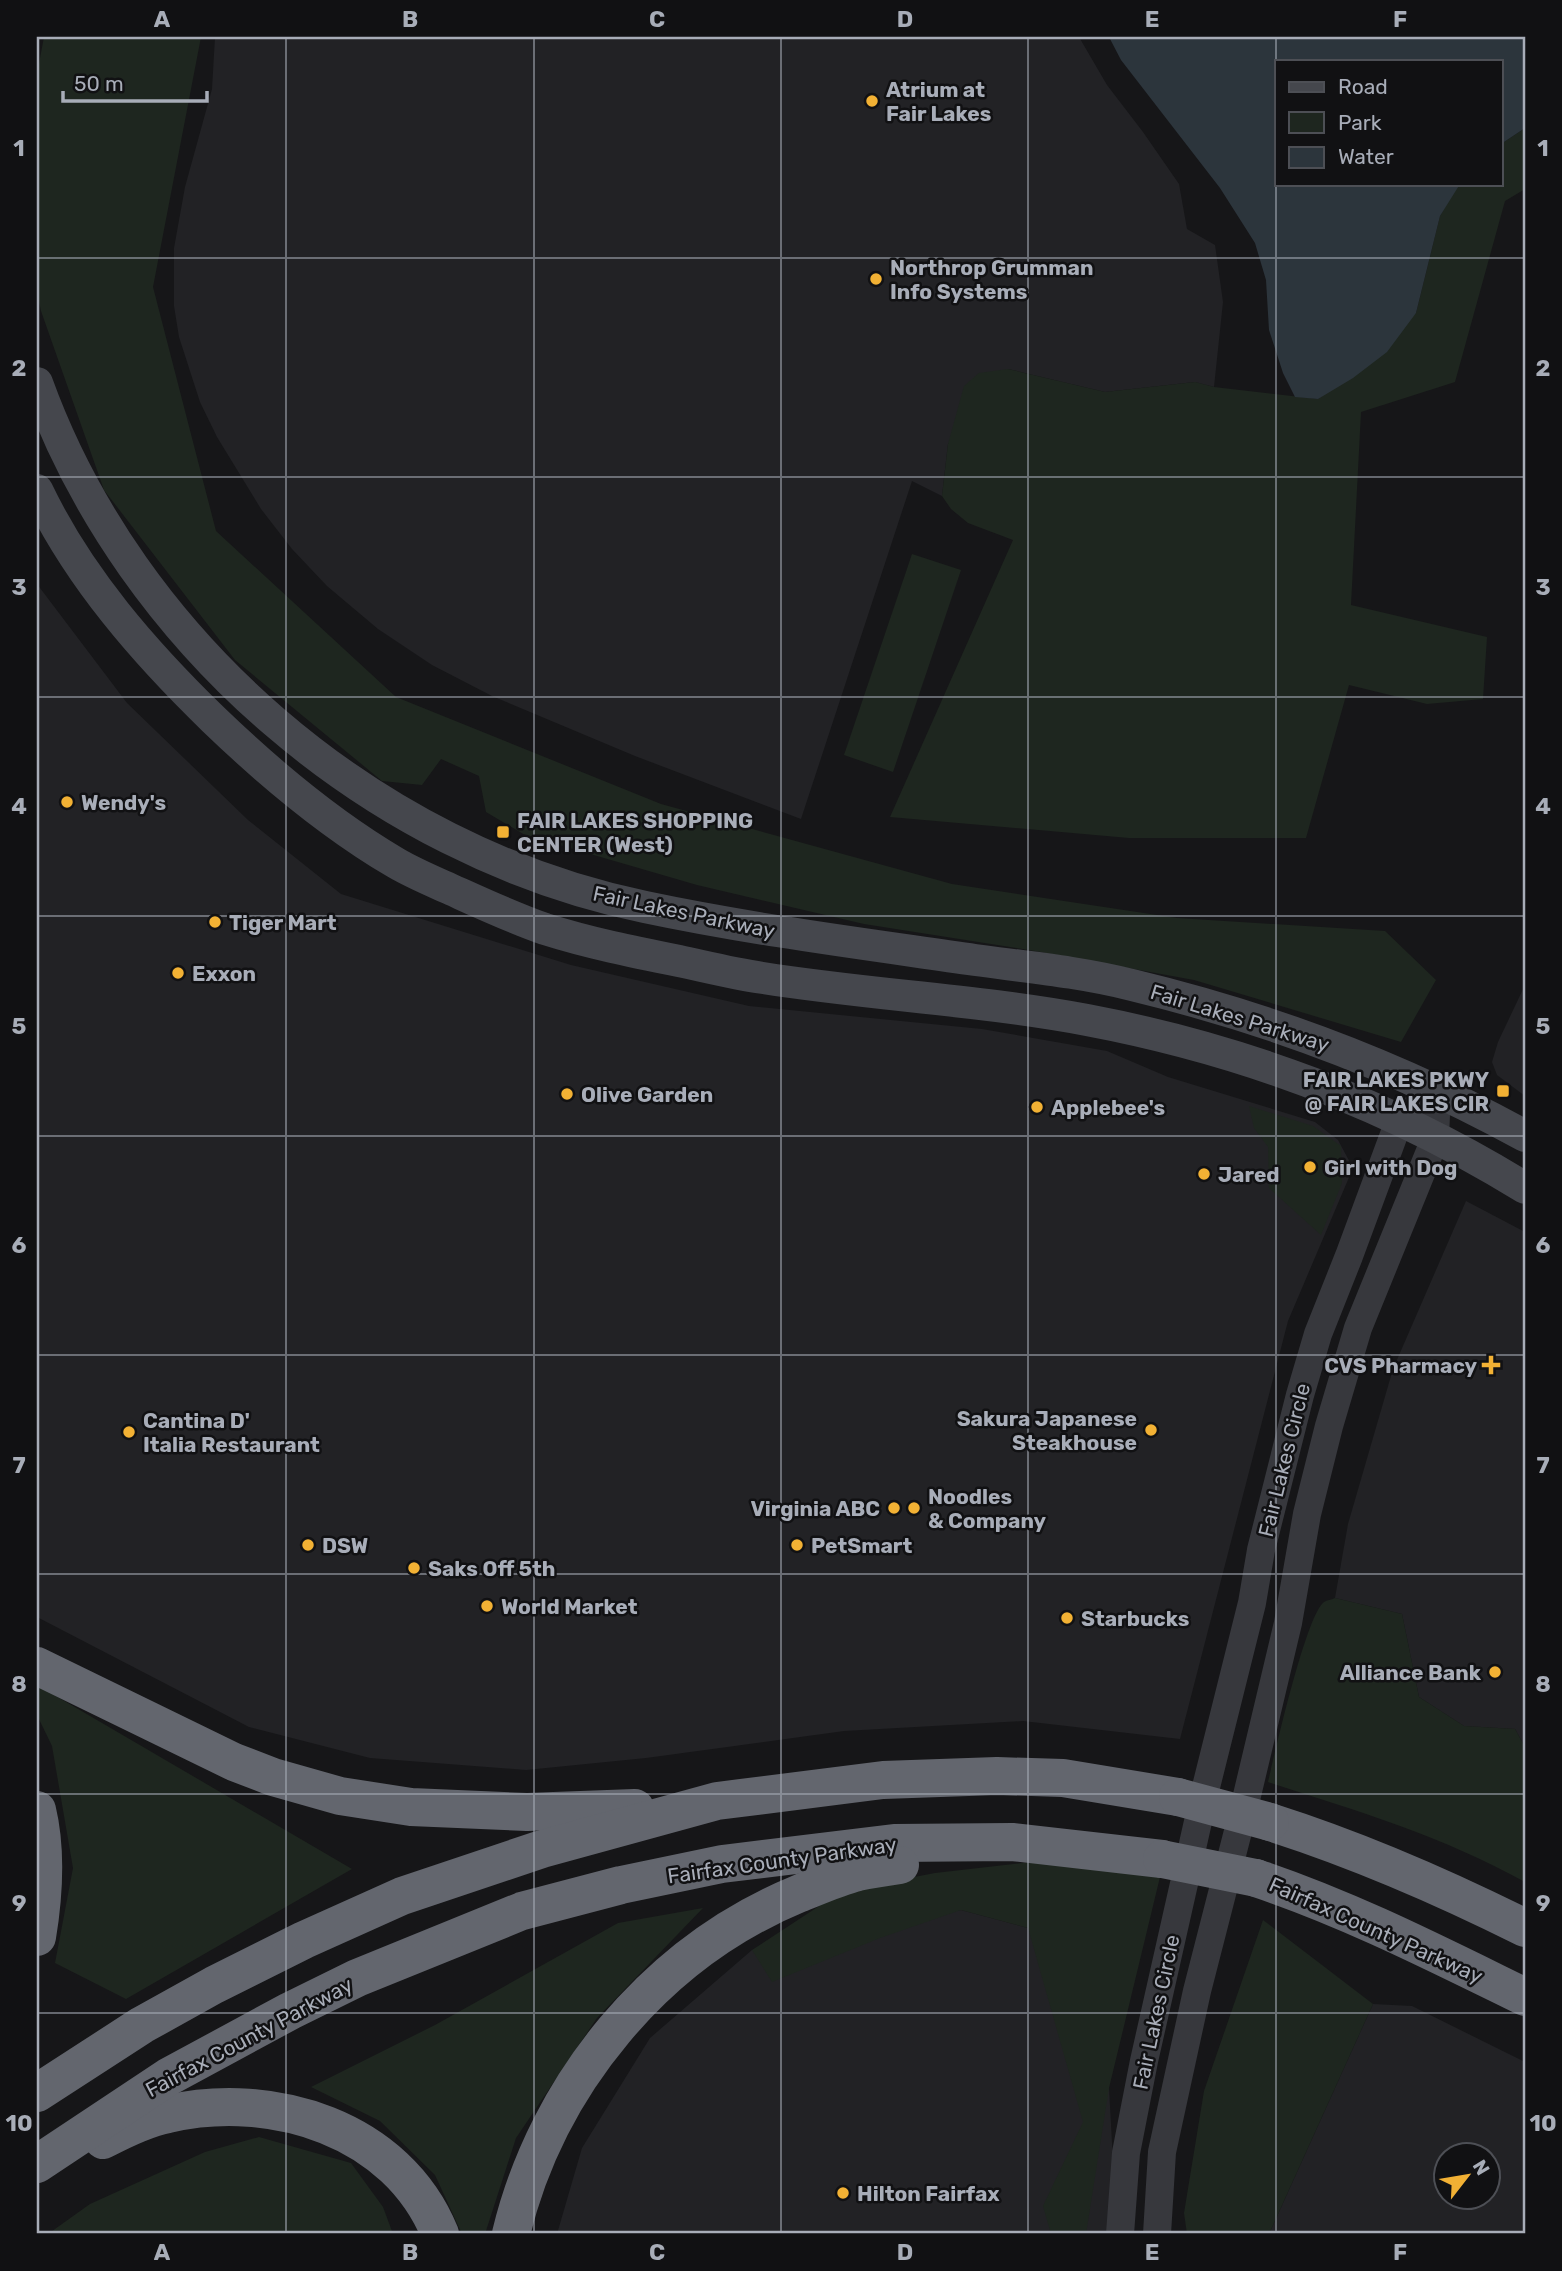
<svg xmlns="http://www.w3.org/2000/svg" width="1562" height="2271" font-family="Rubik,sans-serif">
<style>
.built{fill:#222225;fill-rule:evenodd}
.green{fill:#1e261f}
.water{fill:#2c353c}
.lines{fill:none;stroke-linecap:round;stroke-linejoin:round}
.tertiary{stroke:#37383d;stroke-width:28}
.secondary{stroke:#45474d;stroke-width:32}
.motorway{stroke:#63666e;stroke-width:38}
.motorway-bridge{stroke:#63666e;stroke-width:38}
.grid{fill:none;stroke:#a8adb8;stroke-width:2;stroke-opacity:0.55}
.poi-dot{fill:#f2b134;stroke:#111113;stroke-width:2.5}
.labels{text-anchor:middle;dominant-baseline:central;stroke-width:5;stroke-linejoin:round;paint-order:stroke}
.poi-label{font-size:21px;font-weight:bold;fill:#a8adb8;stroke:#111113;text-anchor:start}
.street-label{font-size:21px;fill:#a8adb8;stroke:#111113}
.neatline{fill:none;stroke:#a8adb8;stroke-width:2.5}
.grid-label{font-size:23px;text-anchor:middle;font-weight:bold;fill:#a8adb8}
</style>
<rect width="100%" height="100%" fill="#161618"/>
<g class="built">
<polygon points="215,37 1079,37 1107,85 1143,132 1179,184 1187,229 1215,245 1223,302 1214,387 1195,382 1105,392 1008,369 948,444 942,496 912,481 801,819 635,756 492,696 432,665 378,629 327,586 292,549 261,509 217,437 200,402 179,337 174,306 174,248 185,187 212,89"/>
<polygon points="37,584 127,703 248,820 341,894 571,965 749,1006 982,1029 1107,1051 1168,1077 1315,1122 1338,1140 1353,1168 1288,1321 1180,1739 1023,1721 844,1731 646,1758 526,1770 370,1758 249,1727 37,1617"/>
<polygon points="1525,985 1525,1096 1497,1075 1492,1062 1498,1042"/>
<polygon points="1466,1201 1525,1232 1525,1747 1515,1729 1464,1726 1419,1697 1402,1614 1335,1598 1348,1524 1393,1369"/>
<polygon points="961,1910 1028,1928 1109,2088 1117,2234 557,2234 582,2148 650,2038 752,1950"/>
<path d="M1373 2004 1412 2006 1525 2062V2234H1269ZM1446 2156H1488V2198H1446Z"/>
</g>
<g class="green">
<polygon points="44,37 201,37 153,287 216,531 396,697 661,804 952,884 1177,918 1385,931 1436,980 1401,1042 1194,980 1035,951 864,924 697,885 525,835 486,812 479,776 441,759 422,785 382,781 235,660 104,490 41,311 37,292 37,74"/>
<polygon points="1525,128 1525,189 1505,201 1455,382 1361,412 1351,605 1487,637 1483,699 1427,704 1349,685 1306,838 1129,838 890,817 1013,540 968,523 951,509 942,496 948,444 964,386 979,373 1008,369 1105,392 1195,382 1214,387 1318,399 1416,313 1440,216 1456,187 1460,184 1501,184 1501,144"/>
<polygon points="912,554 961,570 893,772 844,755"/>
<polygon points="1249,1106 1313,1126 1341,1146 1342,1183 1321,1235 1269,1188 1268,1147 1254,1128"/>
<path d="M1335 1598 1402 1614 1419 1697 1464 1726 1515 1729 1525 1747V1882C1445 1837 1355 1810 1268 1782 1275 1753 1306 1615 1324 1602 1327 1600 1331 1600 1335 1598Z"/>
<polygon points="37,1685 352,1869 126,1999 55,1963 73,1868 52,1746 37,1715"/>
<polygon points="1032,1862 1160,1877 1109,2088 1086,2234 1051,2234 1043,2206 1083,2122 1028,1928 961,1910 880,1938 772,1982 752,1950 842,1891 935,1873"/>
<polygon points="703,1908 597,2018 516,2138 485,2234 462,2234 435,2175 380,2121 311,2087 435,2025 618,1923"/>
<polygon points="1263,1920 1373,2004 1269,2234 1187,2234 1184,2213 1204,2091"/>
<polygon points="259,2137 351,2163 383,2207 393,2234 48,2234 90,2204 205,2152"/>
</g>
<polygon class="water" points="1109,37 1525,37 1525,128 1501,144 1501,61 1277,61 1277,184 1460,184 1440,216 1416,313 1387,352 1353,378 1318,399 1295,397 1283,373 1269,330 1266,280 1255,243 1220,188 1121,60"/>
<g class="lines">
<g class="tertiary">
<polyline points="1120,2234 1126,2153 1144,2061 1204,1795 1252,1603 1261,1550 1300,1395 1318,1334 1349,1256 1399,1121 1437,1090"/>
<polyline points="1157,2234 1162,2152 1197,1991 1244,1808 1288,1623 1307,1514 1329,1426 1358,1328 1435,1139 1437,1090"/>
</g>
<g class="secondary">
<path d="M37 383C131 643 373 851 645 907 754 930 865 944 975 960 1027 967 1081 972 1132 985 1269 1018 1402 1068 1525 1136"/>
<path d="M37 490C79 578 145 653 214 720 267 771 333 826 396 863 413 873 432 881 450 889 481 903 513 918 545 929 589 943 634 952 679 961 707 967 735 974 763 978 871 995 980 1000 1087 1020 1241 1049 1391 1105 1525 1188"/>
</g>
<g class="motorway">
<polyline points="37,1666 234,1762 273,1777 340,1796 411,1807 527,1812 635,1808"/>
<path d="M37 1810C47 1852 44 1895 37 1937"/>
<path d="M1270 1822C1358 1850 1443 1887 1525 1928"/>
<path d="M1256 1878C1349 1909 1437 1954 1525 1997"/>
<polyline points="37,2093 142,2025 214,1985 304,1940 402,1896 542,1849 717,1801 883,1780 997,1776 1063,1778 1178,1797"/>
<path d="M103 2140C122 2130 147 2118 168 2114 272 2090 397 2128 440 2234"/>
<polyline points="37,2164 168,2077 290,2011 357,1978 522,1911 621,1885 722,1864 894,1843 1012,1842 1162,1859"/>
<path d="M511 2234C547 2085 655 1953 798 1894 818 1886 838 1877 858 1872 872 1869 886 1867 900 1865"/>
</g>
<g class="motorway-bridge">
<polyline points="1178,1797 1270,1822"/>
<polyline points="1162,1859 1256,1878"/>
</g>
</g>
<path class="grid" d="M286 37V2234M534 37V2234M781 37V2234M1028 37V2234M1276 37V2234M37 258H1525M37 477H1525M37 697H1525M37 916H1525M37 1136H1525M37 1355H1525M37 1574H1525M37 1794H1525M37 2013H1525"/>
<g class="poi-dot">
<circle cx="872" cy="101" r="7"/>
<circle cx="876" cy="279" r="7"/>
<circle cx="67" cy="802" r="7"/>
<rect x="496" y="825" width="14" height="14" rx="3.5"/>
<circle cx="215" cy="922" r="7"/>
<circle cx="178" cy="973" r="7"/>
<rect x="1496" y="1084" width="14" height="14" rx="3.5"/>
<circle cx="567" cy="1094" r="7"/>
<circle cx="1037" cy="1107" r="7"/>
<circle cx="1310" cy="1167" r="7"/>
<circle cx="1204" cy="1174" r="7"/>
<path d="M1487.5 1354.5h7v7h7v7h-7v7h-7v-7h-7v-7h7z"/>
<circle cx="1151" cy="1430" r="7"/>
<circle cx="129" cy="1432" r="7"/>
<circle cx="894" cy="1508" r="7"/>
<circle cx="914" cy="1508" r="7"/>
<circle cx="308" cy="1545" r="7"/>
<circle cx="797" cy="1545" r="7"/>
<circle cx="414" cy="1568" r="7"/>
<circle cx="487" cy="1606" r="7"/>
<circle cx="1067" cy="1618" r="7"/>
<circle cx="1495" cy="1672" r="7"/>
<circle cx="843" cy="2193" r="7"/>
</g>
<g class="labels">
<g class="poi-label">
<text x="886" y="89">Atrium at<tspan x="886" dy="24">Fair Lakes</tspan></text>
<text x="890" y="267">Northrop Grumman<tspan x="890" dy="24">Info Systems</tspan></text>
<text x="81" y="802">Wendy's</text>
<text x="517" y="820">FAIR LAKES SHOPPING<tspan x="517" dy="24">CENTER (West)</tspan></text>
<text x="229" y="922">Tiger Mart</text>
<text x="192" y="973">Exxon</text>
<text x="1489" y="1079" text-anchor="end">FAIR LAKES PKWY<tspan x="1489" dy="24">@ FAIR LAKES CIR</tspan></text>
<text x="581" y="1094">Olive Garden</text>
<text x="1051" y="1107">Applebee's</text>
<text x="1324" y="1167">Girl with Dog</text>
<text x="1218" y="1174">Jared</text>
<text x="1477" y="1365" text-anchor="end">CVS Pharmacy</text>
<text x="1137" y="1418" text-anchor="end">Sakura Japanese<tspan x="1137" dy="24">Steakhouse</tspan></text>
<text x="143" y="1420">Cantina D'<tspan x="143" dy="24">Italia Restaurant</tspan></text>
<text x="928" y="1496">Noodles<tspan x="928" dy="24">&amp; Company</tspan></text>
<text x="880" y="1508" text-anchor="end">Virginia ABC</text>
<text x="322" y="1545">DSW</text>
<text x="811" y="1545">PetSmart</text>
<text x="428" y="1568">Saks Off 5th</text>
<text x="501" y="1606">World Market</text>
<text x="1081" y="1618">Starbucks</text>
<text x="1481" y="1672" text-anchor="end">Alliance Bank</text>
<text x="857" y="2193">Hilton Fairfax</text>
</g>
<g class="street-label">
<text transform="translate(684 912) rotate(12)">Fair Lakes Parkway</text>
<text transform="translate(1240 1018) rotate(17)">Fair Lakes Parkway</text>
<text transform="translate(1284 1460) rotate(-76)">Fair Lakes Circle</text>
<text transform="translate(782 1860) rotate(-8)">Fairfax County Parkway</text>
<text transform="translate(1376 1930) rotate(24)">Fairfax County Parkway</text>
<text transform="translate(1156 2012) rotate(-78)">Fair Lakes Circle</text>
<text transform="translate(249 2037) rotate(-28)">Fairfax County Parkway</text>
</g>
</g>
<rect width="1562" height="2271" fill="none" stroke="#111113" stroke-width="77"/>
<rect x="1275" y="60" width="228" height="126" fill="#111113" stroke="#4d4f55" stroke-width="2"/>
<rect x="1289" y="82" width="35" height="10" fill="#45474d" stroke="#4d4f55" stroke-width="2"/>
<text x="1338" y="94" font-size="21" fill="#a8adb8">Road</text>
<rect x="1289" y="112" width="35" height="21" fill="#1e261f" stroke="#4d4f55" stroke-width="2"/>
<text x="1338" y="130" font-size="21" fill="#a8adb8">Park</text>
<rect x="1289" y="147" width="35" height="21" fill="#2c353c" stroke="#4d4f55" stroke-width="2"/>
<text x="1338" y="164" font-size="21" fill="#a8adb8">Water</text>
<g transform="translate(1467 2176) rotate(59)"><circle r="33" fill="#111113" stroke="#4d4f55" stroke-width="2"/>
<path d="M0-5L12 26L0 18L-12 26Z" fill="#f2b134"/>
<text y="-10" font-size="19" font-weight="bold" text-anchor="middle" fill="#a8adb8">N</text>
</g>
<path d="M63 91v10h144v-10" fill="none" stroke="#a8adb8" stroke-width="3.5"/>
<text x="74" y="91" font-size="21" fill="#a8adb8" stroke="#111113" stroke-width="5" paint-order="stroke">50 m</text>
<rect x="38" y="38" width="1486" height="2194" class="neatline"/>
<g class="grid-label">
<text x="162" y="27">A</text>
<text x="410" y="27">B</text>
<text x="657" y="27">C</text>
<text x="905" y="27">D</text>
<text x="1152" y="27">E</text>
<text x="1400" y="27">F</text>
<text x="19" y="156">1</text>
<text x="1543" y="156">1</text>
<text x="19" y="376">2</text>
<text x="1543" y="376">2</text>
<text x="19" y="595">3</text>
<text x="1543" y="595">3</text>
<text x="19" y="814">4</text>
<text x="1543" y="814">4</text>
<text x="19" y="1034">5</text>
<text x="1543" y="1034">5</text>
<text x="19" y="1253">6</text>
<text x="1543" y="1253">6</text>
<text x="19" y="1473">7</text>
<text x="1543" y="1473">7</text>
<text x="19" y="1692">8</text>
<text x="1543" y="1692">8</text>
<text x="19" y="1911">9</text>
<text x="1543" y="1911">9</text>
<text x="19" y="2131">10</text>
<text x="1543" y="2131">10</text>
<text x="162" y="2260">A</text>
<text x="410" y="2260">B</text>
<text x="657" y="2260">C</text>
<text x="905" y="2260">D</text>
<text x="1152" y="2260">E</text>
<text x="1400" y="2260">F</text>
</g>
</svg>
